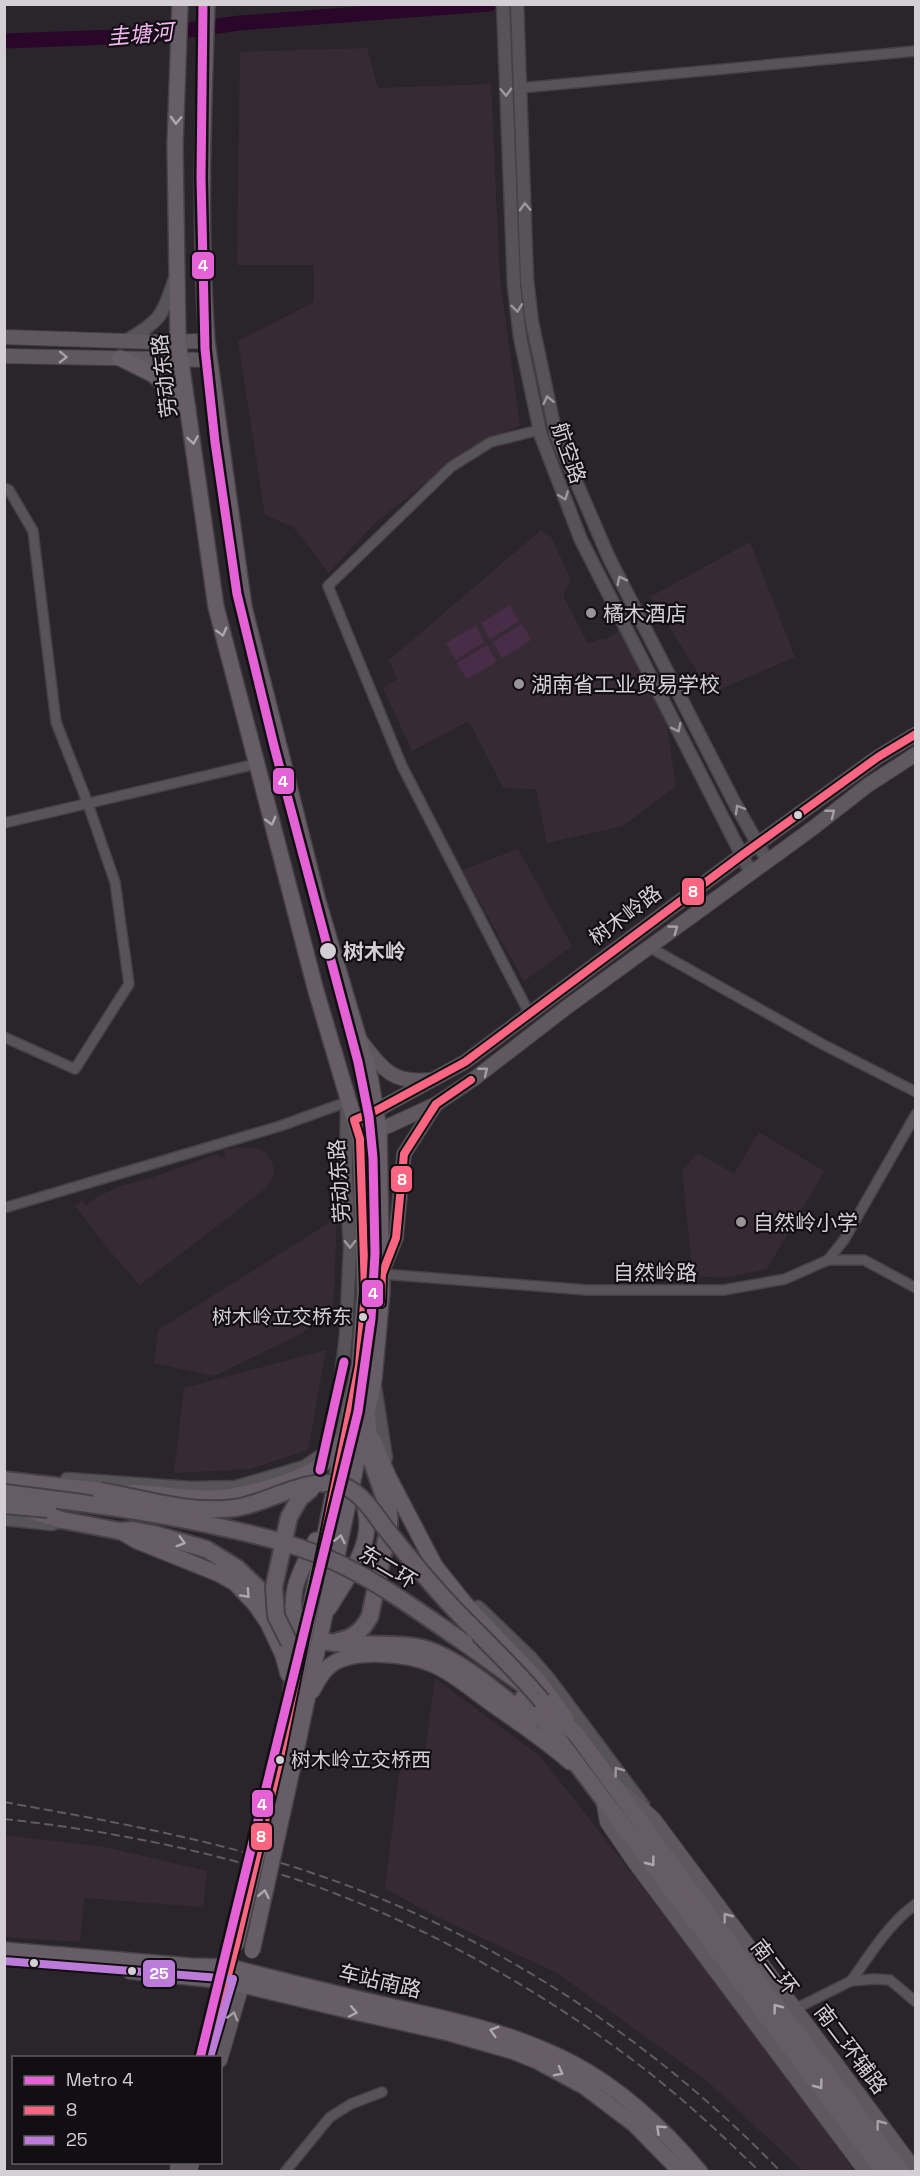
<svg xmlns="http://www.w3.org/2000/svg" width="920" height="2176" font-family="'Space Grotesk','Noto Sans SC',sans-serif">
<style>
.built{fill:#362b35}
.green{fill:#492c48}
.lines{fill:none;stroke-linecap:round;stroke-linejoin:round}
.river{stroke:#2b062b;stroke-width:15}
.minor-casing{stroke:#454145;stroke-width:12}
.tertiary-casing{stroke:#454145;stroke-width:15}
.secondary-casing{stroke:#454145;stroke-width:16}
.primary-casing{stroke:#454145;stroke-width:18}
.trunk-casing{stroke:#454145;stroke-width:20}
.minor{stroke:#575457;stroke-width:9}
.tertiary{stroke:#575457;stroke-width:12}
.secondary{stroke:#5f595f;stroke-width:14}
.primary{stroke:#675d67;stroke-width:15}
.trunk{stroke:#665c66;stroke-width:16}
.rail{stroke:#5f5c5f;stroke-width:2;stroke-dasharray:9 4.5;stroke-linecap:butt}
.primary-bridge-casing{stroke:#454145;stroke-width:18;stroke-linecap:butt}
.trunk-bridge-casing{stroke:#454145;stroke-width:20;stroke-linecap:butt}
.primary-bridge{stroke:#675d67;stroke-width:15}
.trunk-bridge{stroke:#665c66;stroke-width:16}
.bus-1-casing{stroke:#120f12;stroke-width:12}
.bus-2-casing{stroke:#120f12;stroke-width:12}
.bus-1{stroke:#fa6682;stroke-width:8}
.bus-2{stroke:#bd7bd9;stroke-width:8}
.metro-1-casing{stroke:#120f12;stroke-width:14}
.metro-1{stroke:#e462d6;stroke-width:9}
.oneway{stroke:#9c989c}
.oneway2{stroke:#aea7ae}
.oneway3{stroke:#a5a0a5}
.poi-dot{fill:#989498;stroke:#120f12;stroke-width:2}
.bus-dot{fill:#d4cfd4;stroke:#120f12;stroke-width:2}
.labels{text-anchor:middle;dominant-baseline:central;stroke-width:4.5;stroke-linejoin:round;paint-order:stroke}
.bus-label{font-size:20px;fill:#d4cfd4;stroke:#120f12;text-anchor:end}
.street-label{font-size:21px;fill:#d4cfd4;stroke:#120f12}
.poi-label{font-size:21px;fill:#d4cfd4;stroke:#120f12;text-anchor:start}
.stop-label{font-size:21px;font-weight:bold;fill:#d4cfd4;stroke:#120f12;text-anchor:start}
.water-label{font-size:22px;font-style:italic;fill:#f7b6f5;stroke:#120f12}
.line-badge{stroke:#120f12;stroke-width:2}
.badge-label{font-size:16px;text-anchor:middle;font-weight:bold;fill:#fff}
</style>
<rect width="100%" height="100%" fill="#2a252a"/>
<g class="built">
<polygon points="367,48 378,88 491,84 500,280 520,426 486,439 448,465 374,524 329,573 293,527 265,515 238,341 314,302 314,265 237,265 240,52"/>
<polygon points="541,530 552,538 571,581 563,595 588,644 600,639 604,640 616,633 619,628 665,714 676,786 623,826 547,843 536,789 503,788 469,721 412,751 383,688 397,679 389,660"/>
<polygon points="750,542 795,657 711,693 650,597"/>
<polygon points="518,849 572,946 524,981 462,870"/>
<polygon points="759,1132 824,1171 767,1269 724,1278 693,1276 682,1170 698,1153 734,1174"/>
<polygon points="237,1148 257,1148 266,1153 273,1164 274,1176 265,1189 140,1285 114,1256 75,1206 82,1200 87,1205 97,1197 120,1186 148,1179 217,1154 220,1157 225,1156 224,1150"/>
<polygon points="337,1218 333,1313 300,1334 214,1376 154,1363 158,1330"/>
<polygon points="326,1350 308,1450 250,1469 174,1473 184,1388"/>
<polygon points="435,1678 541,1757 760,2038 854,2171 803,2171 707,2081 557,1973 431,1914 385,1888 401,1758 423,1766"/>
<polygon points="4,1835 105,1847 207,1871 203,1907 84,1898 80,1942 5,1937"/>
</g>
<g class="green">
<polygon points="510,605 519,621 490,639 481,623"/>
<polygon points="522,624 531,640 502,658 493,642"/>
<polygon points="476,626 484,642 456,660 446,643"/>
<polygon points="487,645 496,662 467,679 457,663"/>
</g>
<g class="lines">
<polyline class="river" points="4,41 143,36 240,23 489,4"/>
<defs>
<g id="minor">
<polyline points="520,88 916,51"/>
<polyline points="4,488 9,490 33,531 56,722 88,804 115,882 129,984 75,1069 4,1037"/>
<polyline points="4,823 256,764"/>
<polyline points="649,947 822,1044 916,1092"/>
<polyline points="529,1013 402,766 328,586 451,467 491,442 539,430"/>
<polyline points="4,1208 280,1126 347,1102"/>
<polyline points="828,1260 844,1240 916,1114"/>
<polyline points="382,1274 587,1290 724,1290 785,1279 828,1260 864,1260 916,1288"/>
<path d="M851 1981C870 1955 889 1923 916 1904"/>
<polyline points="795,2009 851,1981 874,1979 890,1980 916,2002"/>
<polyline points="285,2172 330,2117 351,2104 382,2092"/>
</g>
<g id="tertiary">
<polyline points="503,4 514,286 520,337 541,436 581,540 751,873"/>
<polyline points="517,4 527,280 532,322 556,435 609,558 733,800 767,860"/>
<path d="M126 341C159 321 162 318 174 281"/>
<polyline points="375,1387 386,1458"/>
<polyline points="67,1479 191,1488 236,1487 304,1467 325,1453 332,1437 336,1420 346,1335 350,1248 346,1174 347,1106"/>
<polyline points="4,1519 52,1524 60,1521"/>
<polyline points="478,1607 530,1657 549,1679 643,1805"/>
</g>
<g id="secondary">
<polyline points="4,337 155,342 207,341"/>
<polyline points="4,356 210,360"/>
<path d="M360 1040C381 1067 391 1084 429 1080"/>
<polyline points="354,1120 375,1111 465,1062 742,855 878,757 916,734"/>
<polyline points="360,1139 436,1104 475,1078 567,1007 813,828 868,785 916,754"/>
<polyline points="382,1272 396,1238 404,1154 436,1104"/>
<polyline points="626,1795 653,1818 916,2171"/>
<polyline points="603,1799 607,1822 635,1863 866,2172"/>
<polyline points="206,2058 229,1973"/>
<polyline points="220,2060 245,1975"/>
<polyline points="177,2172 178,2162"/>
<polyline points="190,2172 192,2162"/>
</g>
<g id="primary">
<polyline points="180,4 175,145 178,341 216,607 316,991 360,1139 365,1291 359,1366 280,1758"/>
<path d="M207 4C203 116 199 229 207 341L244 607 318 901 370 1077 379 1129 382 1292 374 1380 294 1761"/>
<polyline points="120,358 154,375 188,408"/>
<polyline points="373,1440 388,1476 435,1566 467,1606 538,1680 566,1719"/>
<path d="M133 1492C159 1494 185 1498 211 1498 241 1498 300 1481 324 1463 332 1457 336 1450 341 1441"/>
<polyline points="120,1531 137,1541 219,1574 235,1583 255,1604 268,1623 283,1655 288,1674"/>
<path d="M329 1608C349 1574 379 1540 362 1499"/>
<path d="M301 1630C283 1597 301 1571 316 1540"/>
<path d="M312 1691C317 1682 322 1671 331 1665 354 1648 410 1654 434 1665 453 1673 471 1689 488 1701 516 1721 544 1739 570 1762"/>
<path d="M4 1950 191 1966 230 1967C288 1982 345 1996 403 2009 462 2022 518 2035 572 2063 621 2089 664 2129 700 2172"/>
<polyline points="130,1971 226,1981 355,2012 449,2033 512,2051 537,2061 585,2087 634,2124 681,2172"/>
</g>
<g id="trunk">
<polyline points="4,1480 100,1491"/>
<polyline points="30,1510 62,1520 120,1531 133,1530 154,1534 206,1549 237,1568 301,1630"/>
<path d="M338 1641C354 1638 363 1630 370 1616L389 1526V1511L371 1459 367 1416"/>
<polyline points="289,1642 294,1668 291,1704"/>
<path d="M328 1642C357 1647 387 1642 416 1647 452 1652 504 1697 532 1721"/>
<polyline points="465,1643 529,1689 576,1734 707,1913 901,2172"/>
<polyline points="523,1698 549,1727 884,2172"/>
</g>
</defs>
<use href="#minor" class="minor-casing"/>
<use href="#tertiary" class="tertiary-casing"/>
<use href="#secondary" class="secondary-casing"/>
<use href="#primary" class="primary-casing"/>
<use href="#trunk" class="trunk-casing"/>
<use href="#minor" class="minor"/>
<use href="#tertiary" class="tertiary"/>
<use href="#secondary" class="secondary"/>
<use href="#primary" class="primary"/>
<use href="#trunk" class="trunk"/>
<g class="rail">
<path d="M4 1802C103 1820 202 1837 297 1868 481 1927 647 2033 781 2172"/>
<path d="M4 1819C103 1830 204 1849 298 1880 407 1917 522 1979 615 2047 667 2084 714 2127 760 2172"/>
</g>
<defs>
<g id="primary-bridge">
<polyline points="236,1945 280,1758"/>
<polyline points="252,1951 294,1761"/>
</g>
<g id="trunk-bridge">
<path d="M100 1491C145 1499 190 1514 235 1508 269 1503 302 1478 337 1484 360 1489 373 1512 386 1529 411 1560 436 1591 464 1619 491 1646 518 1672 542 1701"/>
<path d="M4 1493C77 1502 149 1511 220 1527 262 1536 303 1546 342 1565 385 1586 425 1616 465 1643"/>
<polyline points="4,1505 48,1509"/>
<polyline points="289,1642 276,1616 274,1587 289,1517 300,1498 312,1488"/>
</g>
</defs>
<use href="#primary-bridge" class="primary-bridge-casing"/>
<use href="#trunk-bridge" class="trunk-bridge-casing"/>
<use href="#primary-bridge" class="primary-bridge"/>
<use href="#trunk-bridge" class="trunk-bridge"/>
<defs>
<g id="bus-1">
<polyline points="381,1303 382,1274 396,1238 404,1154 436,1104 471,1080"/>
<polyline points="206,2058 236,1945 280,1758 359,1366 365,1291 360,1139 354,1120 375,1111 465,1062 742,855 878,757 916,734"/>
</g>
<polyline id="bus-2" points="4,1961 233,1979 210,2057"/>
</defs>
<use href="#bus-1" class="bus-1-casing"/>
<use href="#bus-2" class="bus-2-casing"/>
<use href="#bus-1" class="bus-1"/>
<use href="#bus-2" class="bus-2"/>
<defs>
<g id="metro-1">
<polyline points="320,1470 344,1362"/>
<polyline points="200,2058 358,1412 371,1319 375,1254 373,1158 369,1117 358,1062 274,746 237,594 215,442 205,349 201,178 203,4"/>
</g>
</defs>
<use href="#metro-1" class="metro-1-casing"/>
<use href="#metro-1" class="metro-1"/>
</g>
<defs><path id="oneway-chevron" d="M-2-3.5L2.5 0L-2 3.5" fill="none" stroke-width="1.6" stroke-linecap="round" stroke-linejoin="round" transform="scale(1.5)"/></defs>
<g class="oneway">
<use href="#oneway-chevron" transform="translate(506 92) rotate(88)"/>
<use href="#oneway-chevron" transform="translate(525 207) rotate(-92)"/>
<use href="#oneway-chevron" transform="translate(517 308) rotate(83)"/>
<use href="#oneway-chevron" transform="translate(548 400) rotate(-102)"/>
<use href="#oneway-chevron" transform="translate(564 496) rotate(69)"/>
<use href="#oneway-chevron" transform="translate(621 580) rotate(-117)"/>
<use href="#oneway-chevron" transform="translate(677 728) rotate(63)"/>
<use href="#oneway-chevron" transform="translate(739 809) rotate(-120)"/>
<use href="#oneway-chevron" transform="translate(350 1244) rotate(89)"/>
<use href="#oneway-chevron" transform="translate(618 1771) rotate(-127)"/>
</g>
<g class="oneway2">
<use href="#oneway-chevron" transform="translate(176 120) rotate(92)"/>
<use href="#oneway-chevron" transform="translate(193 440) rotate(81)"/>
<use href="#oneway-chevron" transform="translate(222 632) rotate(75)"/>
<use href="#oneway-chevron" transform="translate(271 821) rotate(75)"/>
<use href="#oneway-chevron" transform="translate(340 1539) rotate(-78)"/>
<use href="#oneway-chevron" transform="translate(181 1542) rotate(16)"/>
<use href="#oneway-chevron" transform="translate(246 1594) rotate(47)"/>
<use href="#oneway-chevron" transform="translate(651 1862) rotate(53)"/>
<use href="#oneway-chevron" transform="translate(264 1894) rotate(-78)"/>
<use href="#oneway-chevron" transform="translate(777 2008) rotate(-127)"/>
<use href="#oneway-chevron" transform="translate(353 2012) rotate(12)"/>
<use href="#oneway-chevron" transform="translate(494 2031) rotate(-163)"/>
<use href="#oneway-chevron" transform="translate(559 2072) rotate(28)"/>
<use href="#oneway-chevron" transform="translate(819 2085) rotate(53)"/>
<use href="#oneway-chevron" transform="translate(660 2129) rotate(-136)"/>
</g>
<g class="oneway3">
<use href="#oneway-chevron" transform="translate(63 357) rotate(1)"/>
<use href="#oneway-chevron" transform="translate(831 813) rotate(-38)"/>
<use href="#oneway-chevron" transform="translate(674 929) rotate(-36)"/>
<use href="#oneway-chevron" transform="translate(484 1071) rotate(-38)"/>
<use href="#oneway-chevron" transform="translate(727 1917) rotate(-127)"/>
<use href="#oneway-chevron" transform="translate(233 2016) rotate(-74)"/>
<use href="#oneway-chevron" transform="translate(880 2124) rotate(-127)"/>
</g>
<g class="poi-dot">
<circle cx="591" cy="613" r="6"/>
<circle cx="519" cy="684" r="6"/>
<circle cx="741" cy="1222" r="6"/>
</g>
<g class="bus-dot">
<circle cx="798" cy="815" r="5"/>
<circle cx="328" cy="951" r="9"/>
<circle cx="363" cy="1317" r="5"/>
<circle cx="280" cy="1760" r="5"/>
<circle cx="34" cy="1963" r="5"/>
<circle cx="132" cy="1971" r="5"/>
</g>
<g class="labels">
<g class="bus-label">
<text x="352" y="1317">树木岭立交桥东</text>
<text x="291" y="1760" text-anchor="start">树木岭立交桥西</text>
</g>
<g class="street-label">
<text transform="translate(164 376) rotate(-97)">劳动东路</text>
<text transform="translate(569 453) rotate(71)">航空路</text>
<text transform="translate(625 915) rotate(-37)">树木岭路</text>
<text transform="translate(339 1181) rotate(-94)">劳动东路</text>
<text x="655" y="1272">自然岭路</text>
<text transform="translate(388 1567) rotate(31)">东二环</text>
<text transform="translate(775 1967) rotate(53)">南二环</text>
<text transform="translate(380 1981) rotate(13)">车站南路</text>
<text transform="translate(851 2049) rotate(53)">南二环辅路</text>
</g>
<g class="poi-label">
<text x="603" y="613">橘木酒店</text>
<text x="531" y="684">湖南省工业贸易学校</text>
<text x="753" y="1222">自然岭小学</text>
</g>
<g class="stop-label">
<text x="343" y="951">树木岭</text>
</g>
<g class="water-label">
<text transform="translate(140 34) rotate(-5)">圭塘河</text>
</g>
</g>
<g class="line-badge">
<rect x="191" y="251" width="24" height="29" rx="6" fill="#e462d6"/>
<rect x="272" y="767" width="23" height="28" rx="6" fill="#e462d6"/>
<rect x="681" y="877" width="24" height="29" rx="6" fill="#fa6682"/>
<rect x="390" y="1165" width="23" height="28" rx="6" fill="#fa6682"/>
<rect x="361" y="1279" width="23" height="29" rx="6" fill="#e462d6"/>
<rect x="251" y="1789" width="23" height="29" rx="6" fill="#e462d6"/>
<rect x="250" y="1822" width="23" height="29" rx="6" fill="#fa6682"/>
<rect x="142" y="1959" width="34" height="29" rx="6" fill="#bd7bd9"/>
</g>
<g class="badge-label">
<text x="203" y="271">4</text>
<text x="283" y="787">4</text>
<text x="693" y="897">8</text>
<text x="402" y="1185">8</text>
<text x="373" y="1299">4</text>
<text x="262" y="1810">4</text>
<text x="261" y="1842">8</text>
<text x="159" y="1979">25</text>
</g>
<rect width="920" height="2176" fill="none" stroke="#d4cfd4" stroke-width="12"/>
<rect x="12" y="2056" width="210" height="108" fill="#120f12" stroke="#605c60" stroke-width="1.5"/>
<rect x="24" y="2076" width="30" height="9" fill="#e462d6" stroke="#605c60" stroke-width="1.5"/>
<text x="66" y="2086" font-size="18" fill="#d4cfd4">Metro 4</text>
<rect x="24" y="2106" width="30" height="9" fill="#fa6682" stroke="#605c60" stroke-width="1.5"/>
<text x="66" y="2116" font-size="18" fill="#d4cfd4">8</text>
<rect x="24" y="2136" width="30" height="9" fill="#bd7bd9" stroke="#605c60" stroke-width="1.5"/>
<text x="66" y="2146" font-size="18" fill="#d4cfd4">25</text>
</svg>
